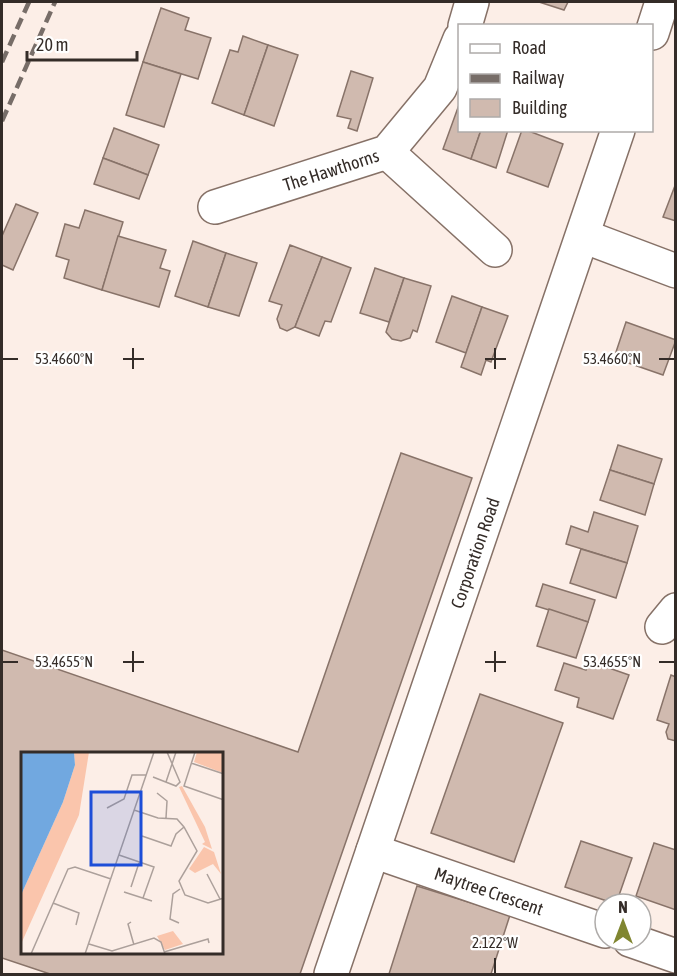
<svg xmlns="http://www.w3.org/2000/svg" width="677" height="976" font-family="'Asap Condensed',sans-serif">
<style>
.building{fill:#d0baaf;stroke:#887369;stroke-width:1.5;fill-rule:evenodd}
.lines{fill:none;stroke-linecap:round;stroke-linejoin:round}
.minor-casing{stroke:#867167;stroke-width:36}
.minor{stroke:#fff;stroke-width:33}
.rail{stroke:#776d68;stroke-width:4.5;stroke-dasharray:12 6;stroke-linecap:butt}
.ticks{fill:none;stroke:#342c28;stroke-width:2}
.labels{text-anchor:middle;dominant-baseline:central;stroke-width:4.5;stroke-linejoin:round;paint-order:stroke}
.street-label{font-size:18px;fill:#342c28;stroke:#fff}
.inset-road{fill:none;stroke:#aca09b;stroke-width:1.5}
.view{fill:#1d4ed8;fill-opacity:0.15;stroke:#1d4ed8;stroke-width:3}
.inset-edge{fill:none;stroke:#342c28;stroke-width:3}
.ticks-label{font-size:15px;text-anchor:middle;fill:#342c28;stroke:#fff;stroke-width:4.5;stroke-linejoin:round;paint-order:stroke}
</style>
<rect width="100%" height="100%" fill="#fceee7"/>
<g class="building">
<polygon points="539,2 568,2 564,10"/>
<polygon points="161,8 189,18 185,30 211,38 198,79 143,62"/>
<polygon points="243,36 268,45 244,115 212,103 230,50 238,52"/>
<polygon points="268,45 298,55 274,126 244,115"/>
<polygon points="143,62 181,74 164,127 126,115"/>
<polygon points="351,71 373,78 357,131 348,128 351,119 337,116"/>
<polygon points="460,102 460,130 481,130 471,159 443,149"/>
<polygon points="114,128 159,145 148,175 103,158"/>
<polygon points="481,130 508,130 496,168 471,159"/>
<polygon points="522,130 526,130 563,144 548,187 507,172"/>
<polygon points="103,158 148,175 139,199 94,184"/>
<polygon points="676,183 676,221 663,217"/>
<polygon points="16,204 38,213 13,270 2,265 2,236"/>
<polygon points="85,210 123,222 102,290 64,278 69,260 56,256 65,224 79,228"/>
<polygon points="118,236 166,250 160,268 170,271 159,307 102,290"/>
<polygon points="193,241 226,253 208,307 175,296"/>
<polygon points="290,245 322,257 295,327 287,331 280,328 277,319 282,305 269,301"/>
<polygon points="226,253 257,263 239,316 208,307"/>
<polygon points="322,257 351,268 331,322 325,321 319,336 295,327"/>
<polygon points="375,268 404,278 389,322 360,313"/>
<polygon points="404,278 431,286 417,332 413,330 410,338 401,341 392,339 386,332"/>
<polygon points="452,296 482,307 466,353 436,342"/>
<polygon points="482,307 508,316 491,362 486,360 481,375 461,367"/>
<polygon points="626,322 676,340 663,375 614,358"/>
<polygon points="618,445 662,459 654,484 610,470"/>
<path d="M401 453 472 478 300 974H50L2 958V650L298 752ZM22 754H222V954H22Z"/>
<polygon points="610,470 654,484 645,515 600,500"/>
<polygon points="594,512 638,526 627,563 566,544 571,526 588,532"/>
<polygon points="581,549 627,563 616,598 570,583"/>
<polygon points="543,584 595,600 588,622 536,606"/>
<polygon points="549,609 588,622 576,658 537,646"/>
<polygon points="589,661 629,675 613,719 577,707 579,698 555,690 564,663 586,670"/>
<polygon points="671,675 676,677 676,741 668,739 666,732 669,724 657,720"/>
<polygon points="480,694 563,723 514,862 431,833"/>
<polygon points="581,841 632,858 616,904 565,887"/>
<polygon points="654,843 676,850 676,910 636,896"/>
<polygon points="417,886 510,915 491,974 389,974"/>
</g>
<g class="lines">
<defs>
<g id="minor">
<polyline points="465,26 472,2"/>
<polyline points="652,33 662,2"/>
<polyline points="387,152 495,250"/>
<polyline points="215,207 387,152 440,88 460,39"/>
<polyline points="583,236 676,271"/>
<polyline points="662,627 676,610"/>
<polyline points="373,851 605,931"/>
<polyline points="630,940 676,956"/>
<polyline points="331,974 618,130"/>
</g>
</defs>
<use href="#minor" class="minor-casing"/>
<use href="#minor" class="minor"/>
<g class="rail">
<polyline points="2,62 29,2"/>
<polyline points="2,121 55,2"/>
</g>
</g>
<path class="ticks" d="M133 348V369M495 348V369M3 359H18M123 359H144M485 359H506M659 359H674M133 651V672M495 651V672M3 662H18M123 662H144M485 662H506M659 662H674M495 958V973"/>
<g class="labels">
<g class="street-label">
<text transform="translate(331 170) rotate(-18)">The Hawthorns</text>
<text transform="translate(475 553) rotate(-71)">Corporation Road</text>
<text transform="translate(489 891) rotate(19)">Maytree Crescent</text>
</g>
</g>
<g transform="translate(21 752)">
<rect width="202" height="202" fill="#fceee7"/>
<path d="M53 0H68L58 63 0 192V143L42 50 54 13ZM176 0H202V21L173 10ZM161 34 184 75 191 97 181 92 184 90 158 35ZM183 95 193 100 200 122 192 112 174 121 168 117ZM152 179 162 192 144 198 136 184Z" fill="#fac5ac"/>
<path d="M0 0H53L54 13 42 50 0 143Z" fill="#71a8e0"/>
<path class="inset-road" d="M174 0 163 34 203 48M170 11 203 22M132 25 155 34 159 30 146 0M145 30 155 0M136 41 146 49 145 66M86 56 103 47 111 23H125M113 58 137 66 156 67 163 75 176 99 158 129 164 143 187 151 203 146M121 84 150 94 155 82 163 75M98 103 133 115 122 146M186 122 199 147M110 135 118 111M103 140 131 149M32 151 58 161 55 173M110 170 107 172 113 193M158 171 149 167 152 142 159 137M68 192 91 199 133 186 140 190 144 202M143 200 187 187 188 191M10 202 47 117 54 115 90 127M64 202 133 0"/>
<path class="view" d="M70 40H120V113H70Z"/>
<rect width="202" height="202" class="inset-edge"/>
</g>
<g class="ticks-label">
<text x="64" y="364">53.4660°N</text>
<text x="612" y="364">53.4660°N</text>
<text x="64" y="667">53.4655°N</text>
<text x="612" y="667">53.4655°N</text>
<text x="495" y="948">2.122°W</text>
</g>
<rect width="677" height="976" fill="none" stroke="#342c28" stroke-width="6"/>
<rect x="458" y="24" width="195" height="108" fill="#ffffff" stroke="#aeaba9" stroke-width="1.5"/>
<rect x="470" y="44" width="30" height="9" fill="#ffffff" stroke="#aeaba9" stroke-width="1.5"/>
<text x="512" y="54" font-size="18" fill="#342c28">Road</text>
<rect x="470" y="74" width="30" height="9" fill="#776d68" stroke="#aeaba9" stroke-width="1.5"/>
<text x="512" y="84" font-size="18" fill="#342c28">Railway</text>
<rect x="470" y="99" width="30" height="18" fill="#d0baaf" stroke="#aeaba9" stroke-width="1.5"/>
<text x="512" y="114" font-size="18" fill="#342c28">Building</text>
<g transform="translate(623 922)"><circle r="28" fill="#ffffff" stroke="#aeaba9" stroke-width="1.5"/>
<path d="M0-4.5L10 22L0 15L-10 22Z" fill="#808631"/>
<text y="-9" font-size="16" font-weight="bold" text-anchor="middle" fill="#342c28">N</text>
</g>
<path d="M27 51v9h110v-9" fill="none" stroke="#342c28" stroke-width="3"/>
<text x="36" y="51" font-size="18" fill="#342c28" stroke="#ffffff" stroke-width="4.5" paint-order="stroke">20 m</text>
</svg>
